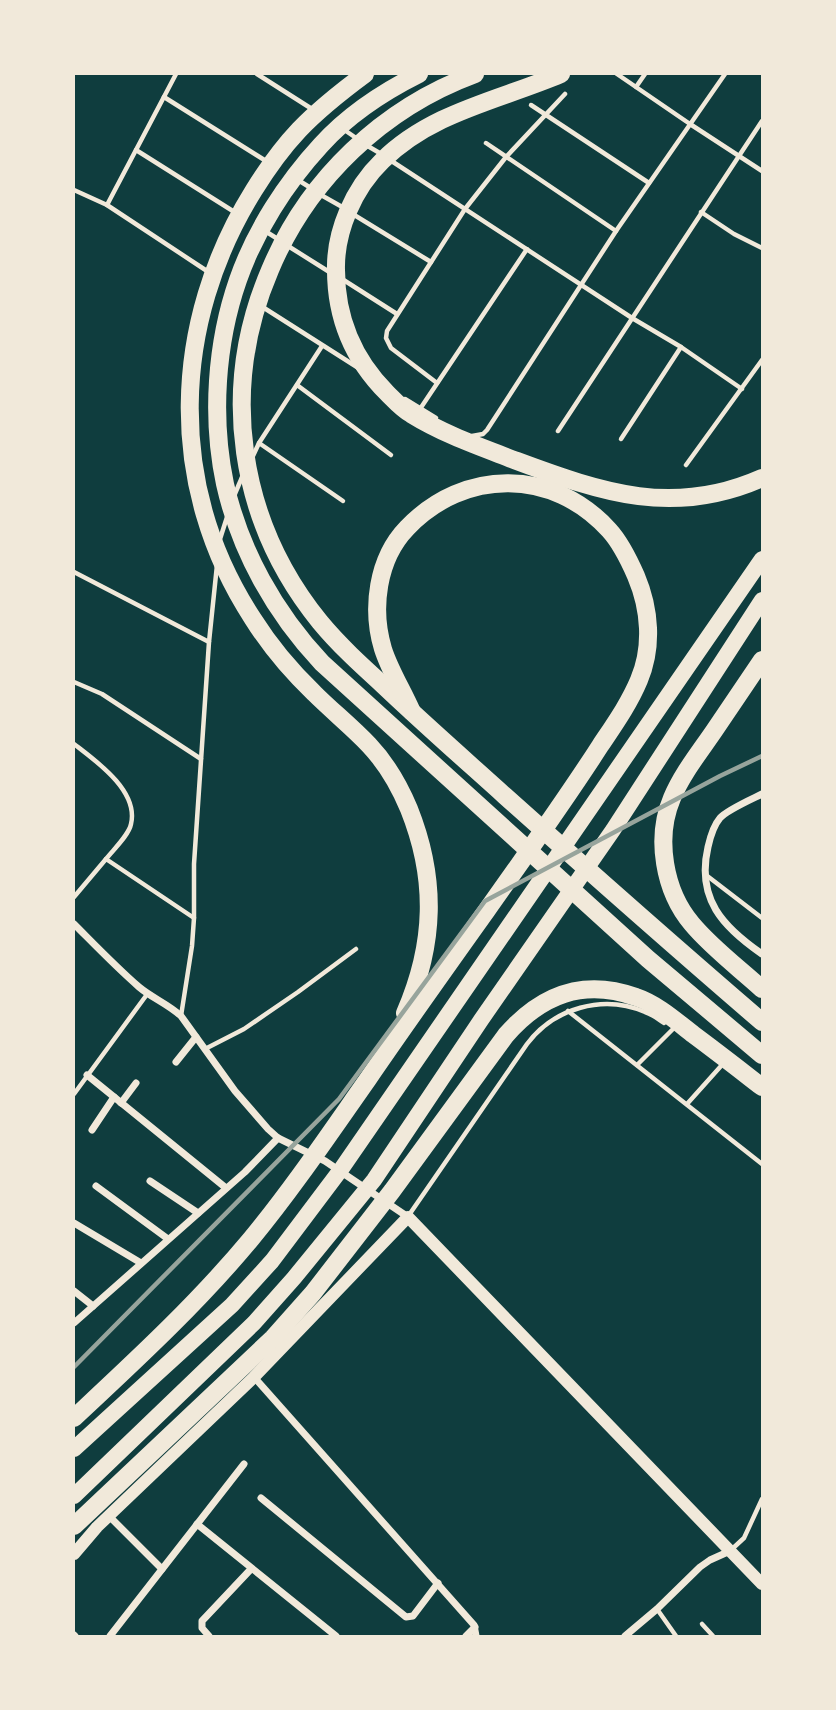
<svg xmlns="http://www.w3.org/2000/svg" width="836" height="1710" font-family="Georgia,serif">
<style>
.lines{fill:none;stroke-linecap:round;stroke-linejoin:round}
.service{stroke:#f1e9da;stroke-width:4.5}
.minor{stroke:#f1e9da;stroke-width:7}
.tertiary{stroke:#f1e9da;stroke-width:12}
.trunk{stroke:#f1e9da;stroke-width:16}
.motorway{stroke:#f1e9da;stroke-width:18}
.rail{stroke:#97a49c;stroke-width:4.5}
</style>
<rect width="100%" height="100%" fill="#0f3d3e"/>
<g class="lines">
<g class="service">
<polyline points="176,74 107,205 210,273"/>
<polyline points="257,74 312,109"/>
<polyline points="617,74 690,124 762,171"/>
<polyline points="636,87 645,74"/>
<polyline points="164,97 266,161"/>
<polyline points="531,105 649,183"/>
<polyline points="343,129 359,140"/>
<polyline points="486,143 616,231"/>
<polyline points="366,145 383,155"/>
<polyline points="136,150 236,213"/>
<polyline points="390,160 632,318 681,347 742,389"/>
<polyline points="298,180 314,190"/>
<polyline points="74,190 107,205"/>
<polyline points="321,195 344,208"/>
<polyline points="701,212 734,234 762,248"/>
<polyline points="351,213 431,262"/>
<polyline points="265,231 281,241"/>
<polyline points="288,246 331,273"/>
<polyline points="342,279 397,314"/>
<polyline points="261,306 360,369"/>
<polyline points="437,383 391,348 386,338 387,331 465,209 506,157 565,94"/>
<polyline points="297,385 391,455"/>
<polyline points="405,399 436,418"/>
<polyline points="420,409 527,249"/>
<polyline points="558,431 762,121"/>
<polyline points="472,436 483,434 487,430 616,231 725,74"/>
<polyline points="621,439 681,347"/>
<polyline points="259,443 343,501"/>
<polyline points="252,458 259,443 322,346"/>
<polyline points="686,465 762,360"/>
<polyline points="234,496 243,475"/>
<polyline points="220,539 228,514"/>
<polyline points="74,572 209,642"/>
<polyline points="74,682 102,694 201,759"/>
<path d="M74 744C96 761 139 791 131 824 129 835 113 850 106 859"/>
<polyline points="706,875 762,918"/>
<polyline points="74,897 106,859 194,918"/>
<polyline points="568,1011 762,1164"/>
<polyline points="181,1016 192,946 194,918 194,864 209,642 217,565"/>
<polyline points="205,1049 244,1029 298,992 356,949"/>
<polyline points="637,1065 674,1028"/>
<polyline points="74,1094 148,993"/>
<polyline points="687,1104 721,1066"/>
<path d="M409 1215 527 1044C554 1008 603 994 645 1012 652 1014 658 1019 664 1023"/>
<polyline points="731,1550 744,1538 762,1499"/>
<polyline points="657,1609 676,1636"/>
<polyline points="702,1624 713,1636"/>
</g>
<g class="minor">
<path d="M762 794C752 799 727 810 720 818 714 825 710 838 708 847 696 899 723 927 762 954"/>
<path d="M74 924C95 945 116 967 139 987 152 998 168 1004 181 1016L235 1091 268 1129 278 1138 325 1161 408 1217"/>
<polyline points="176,1062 196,1037"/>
<polyline points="87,1075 226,1188"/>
<polyline points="121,1103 136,1083"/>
<polyline points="92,1130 114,1097"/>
<polyline points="150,1181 198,1213"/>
<polyline points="96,1186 168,1239"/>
<polyline points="74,1223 141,1263"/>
<polyline points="74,1291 93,1306"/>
<polyline points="74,1323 245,1172 278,1138"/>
<polyline points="254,1377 474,1625 476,1636"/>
<polyline points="261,1498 406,1617 413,1616 438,1583"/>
<polyline points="109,1516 162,1569"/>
<polyline points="197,1524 336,1636"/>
<polyline points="74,1635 75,1636"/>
<polyline points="110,1636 244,1464"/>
<polyline points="209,1636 202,1628 202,1621 251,1569"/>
<polyline points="466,1636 475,1627"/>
<polyline points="625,1636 657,1609 700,1567 710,1560 730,1551"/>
</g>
<polyline class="tertiary" points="74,1554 97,1527 254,1377 408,1217 762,1584"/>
<g class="trunk">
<polyline points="74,1449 232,1305 272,1261 342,1168 762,559"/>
<polyline points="74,1496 254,1323 294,1278 374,1180 481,1020 613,830 762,600"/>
</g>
<g class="motorway">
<path d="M365 74C342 91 319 109 299 130 282 148 267 169 254 190 171 323 166 486 253 619 270 646 291 671 314 693 332 711 352 727 369 745 387 764 399 785 409 809 437 879 435 944 405 1013"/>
<path d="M419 74C383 92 348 115 321 145 286 183 255 231 238 280 216 343 211 418 225 484 240 551 275 613 322 663L648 959 762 1055"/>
<path d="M475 74C383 108 308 179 270 270 219 389 238 521 320 622 339 645 361 665 383 685 423 723 464 759 505 796 590 872 676 948 762 1022"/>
<path d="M561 74C500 100 431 112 382 161 354 188 335 231 336 270 336 318 354 360 387 393 395 401 402 409 411 414 445 435 481 447 517 461 603 493 674 517 762 478"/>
<path d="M762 660C746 684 730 707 714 731 699 753 682 774 672 798 655 838 664 891 692 924 712 948 739 968 762 989"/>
<path d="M74 1418C135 1361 197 1304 251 1239 293 1188 330 1133 368 1079 407 1022 447 966 487 910 525 856 564 802 600 746 614 725 629 704 639 680 653 647 650 609 636 576 629 560 621 543 609 530 553 468 464 468 407 528 377 559 371 609 383 649 390 671 403 691 412 712"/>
<path d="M74 1526 273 1338 313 1293 392 1191 506 1035C541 995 583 978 636 997 657 1004 676 1021 694 1035 717 1052 740 1070 762 1087"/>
</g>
<polyline class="rail" points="74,1367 339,1099 485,901 720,776 762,756"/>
</g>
<rect width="836" height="1710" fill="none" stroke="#f1e9da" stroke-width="150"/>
</svg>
